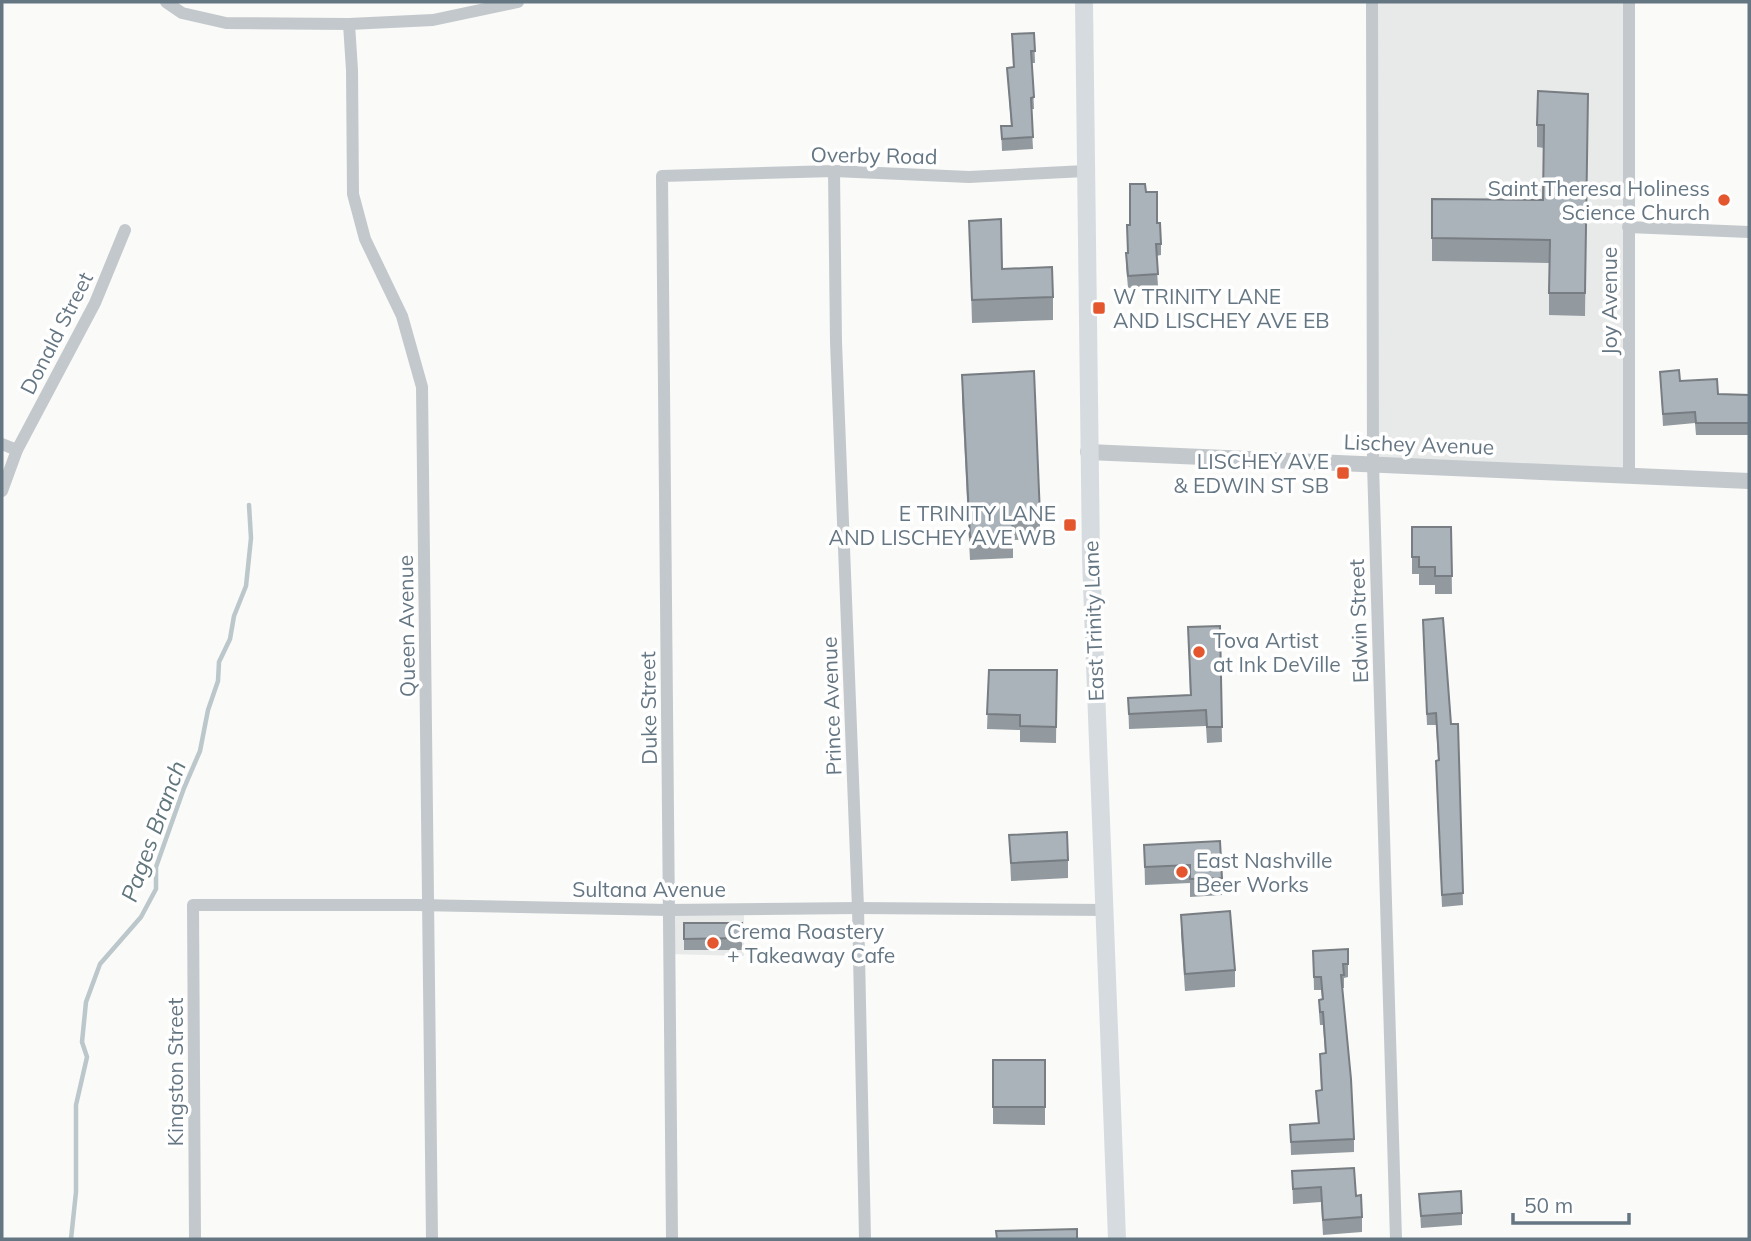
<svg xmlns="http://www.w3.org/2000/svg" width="1751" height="1241" font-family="Mulish,sans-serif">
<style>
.built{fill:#e8e9e9}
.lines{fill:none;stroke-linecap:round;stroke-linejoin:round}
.stream{stroke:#bbc7cb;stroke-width:4.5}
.minor{stroke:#c3c8cc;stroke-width:12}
.tertiary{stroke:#c3c8cc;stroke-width:16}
.secondary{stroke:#d6dbdf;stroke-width:18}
.wall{fill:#929a9f}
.building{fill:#aab3b9;stroke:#777d82;stroke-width:2}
.poi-dot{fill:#e4572e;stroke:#fff;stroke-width:2.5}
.labels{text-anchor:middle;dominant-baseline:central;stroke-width:7;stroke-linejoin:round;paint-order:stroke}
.street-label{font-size:21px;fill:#657683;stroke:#fff}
.poi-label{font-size:21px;fill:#657683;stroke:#fff;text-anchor:start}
.water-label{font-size:23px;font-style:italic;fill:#60757c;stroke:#fff}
</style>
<rect width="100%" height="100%" fill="#fafaf8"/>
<g class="built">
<polygon points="1371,2 1631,2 1629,474 1373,464"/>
<polygon points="744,908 744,956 669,954 669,910"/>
</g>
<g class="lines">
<polyline class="stream" points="71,1239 76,1192 76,1105 87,1057 82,1042 86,1002 100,964 141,917 156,889 156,867 184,788 200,751 208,710 218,681 219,662 230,639 234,616 246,586 251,538 249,505"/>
<g class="minor">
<polyline points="166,2 182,13 226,23 349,24 433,20 518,2"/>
<polyline points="1372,2 1373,464 1396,1239"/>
<polyline points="1629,2 1629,474"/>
<polyline points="349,24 352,70 353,194 365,239 402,316 422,387 432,1239"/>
<polyline points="834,171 836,342 858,908 865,1239"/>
<polyline points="1628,227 1749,232"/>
<polyline points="2,444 17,450"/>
<polyline points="2,491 17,450 95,303 125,230"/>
<polyline points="195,1239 193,905 416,905 669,910 858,908 1104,910"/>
<polyline points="672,1239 662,176 834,171 969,177 1085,171"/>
</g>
<polyline class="tertiary" points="1088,452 1749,481"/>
<polyline class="secondary" points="1084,2 1091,559 1117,1239"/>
</g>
<g class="wall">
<polygon points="1034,33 1035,63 1032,63 1034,109 1031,109 1033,149 1002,151 1001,126 1011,126 1007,68 1013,67 1012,34"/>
<polygon points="1588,94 1585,316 1549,315 1549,263 1432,261 1432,199 1543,200 1544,148 1537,147 1537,125"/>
<polygon points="1146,192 1157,223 1161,244 1161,255 1156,256 1158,286 1128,288 1126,265 1126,253 1128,253 1127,225 1130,225"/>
<polygon points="969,221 1002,269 1053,297 1053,320 972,323"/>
<polygon points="1660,372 1680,381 1718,394 1749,395 1749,435 1696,435 1695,423 1663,426"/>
<polygon points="962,375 1040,515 1040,539 1013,540 1013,558 970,560 962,398"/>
<polygon points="1412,527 1451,527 1452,594 1435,594 1435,585 1419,585 1419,574 1412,574"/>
<polygon points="1220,626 1222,742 1207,743 1206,726 1129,729 1128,698 1190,695 1188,627"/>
<polygon points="1423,631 1451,724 1458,724 1463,905 1442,907 1436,772 1438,760 1436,725 1427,725"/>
<polygon points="989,670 1057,670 1056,743 1020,742 1020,730 987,729"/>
<polygon points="1009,835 1068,860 1068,878 1011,881"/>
<polygon points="1144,845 1222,878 1222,895 1190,897 1190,883 1145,885"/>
<polygon points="1181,915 1235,970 1235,987 1185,991 1181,933"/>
<rect x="684" y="923" width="58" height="27"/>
<polygon points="1313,951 1348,964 1348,977 1344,978 1344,988 1342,988 1354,1139 1354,1152 1291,1155 1290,1125 1318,1123 1316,1091 1321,1090 1320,1054 1325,1053 1323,1025 1320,1025 1319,1013 1319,1000 1322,999 1321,990 1314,990"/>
<polygon points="993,1060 1045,1060 1045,1125 993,1124"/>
<polygon points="1292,1171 1356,1196 1362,1217 1362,1232 1323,1235 1321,1202 1293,1204"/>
<polygon points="1419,1194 1462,1213 1462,1225 1421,1228"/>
</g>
<g class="building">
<polygon points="1034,33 1035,51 1031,51 1034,97 1031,98 1033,137 1002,139 1001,126 1012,126 1007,68 1014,67 1012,34"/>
<polygon points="1538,91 1588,94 1585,293 1549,293 1550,240 1432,238 1432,199 1543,200 1544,125 1537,125"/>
<polygon points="1130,184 1145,184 1146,192 1157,192 1157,223 1160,223 1161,244 1156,244 1158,274 1128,276 1126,253 1128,253 1127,225 1130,225"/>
<polygon points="1001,219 1002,269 1052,267 1053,297 972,300 969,221"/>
<polygon points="1679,370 1680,381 1717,379 1718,394 1749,395 1749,423 1696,423 1695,412 1663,414 1660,372"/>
<polygon points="1034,371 1040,515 1012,517 1013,535 970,537 962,375"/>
<polygon points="1412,527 1451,527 1452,576 1435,576 1435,567 1419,567 1419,557 1412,557"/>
<polygon points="1443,618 1451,724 1458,724 1463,893 1442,895 1436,761 1439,760 1436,713 1427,714 1423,620"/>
<polygon points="1220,626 1222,727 1207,727 1206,710 1129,714 1128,698 1191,695 1188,627"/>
<polygon points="989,670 1057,670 1056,727 1020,726 1020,715 987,714"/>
<polygon points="1067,832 1068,860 1011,863 1009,835"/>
<polygon points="1220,841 1222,878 1190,879 1190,865 1145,867 1144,845"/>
<polygon points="1230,911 1235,970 1185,974 1181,915"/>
<polygon points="684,923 742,923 742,938 684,939"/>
<polygon points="1348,949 1348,964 1343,964 1344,975 1341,975 1351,1079 1354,1139 1291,1142 1290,1125 1319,1123 1316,1091 1322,1090 1320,1054 1326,1053 1323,1012 1320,1012 1319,1000 1323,999 1321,977 1314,977 1313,951"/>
<rect x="993" y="1060" width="52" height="47"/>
<polygon points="1354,1168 1356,1196 1361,1195 1362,1217 1323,1220 1321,1187 1293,1189 1292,1171"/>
<polygon points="1461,1191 1462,1213 1421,1216 1419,1194"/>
<polygon points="1077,1229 1077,1239 997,1239 996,1231"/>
</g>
<g class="poi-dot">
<circle cx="1724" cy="200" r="7"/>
<rect x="1092" y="301" width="14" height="14" rx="3.5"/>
<rect x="1336" y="466" width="14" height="14" rx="3.5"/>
<rect x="1063" y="518" width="14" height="14" rx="3.5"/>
<circle cx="1199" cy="652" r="7"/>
<circle cx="1182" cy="872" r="7"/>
<circle cx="713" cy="943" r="7"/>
</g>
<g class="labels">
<g class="street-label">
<text transform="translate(874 155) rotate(1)">Overby Road</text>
<text transform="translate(1609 301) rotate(-90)">Joy Avenue</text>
<text transform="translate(56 333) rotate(-63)">Donald Street</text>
<text transform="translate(1419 444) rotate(2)">Lischey Avenue</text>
<text transform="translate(1093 621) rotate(-92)">East Trinity Lane</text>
<text transform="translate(1358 621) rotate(-92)">Edwin Street</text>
<text transform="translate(406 626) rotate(-91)">Queen Avenue</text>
<text transform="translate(831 706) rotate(-92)">Prince Avenue</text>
<text transform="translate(648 708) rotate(-91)">Duke Street</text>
<text x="649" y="889">Sultana Avenue</text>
<text transform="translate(175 1072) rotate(-90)">Kingston Street</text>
</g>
<g class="poi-label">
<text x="1710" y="188" text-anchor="end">Saint Theresa Holiness<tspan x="1710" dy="24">Science Church</tspan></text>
<text x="1113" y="296">W TRINITY LANE<tspan x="1113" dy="24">AND LISCHEY AVE EB</tspan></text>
<text x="1329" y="461" text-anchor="end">LISCHEY AVE<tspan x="1329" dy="24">&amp; EDWIN ST SB</tspan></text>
<text x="1056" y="513" text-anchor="end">E TRINITY LANE<tspan x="1056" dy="24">AND LISCHEY AVE WB</tspan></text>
<text x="1213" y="640">Tova Artist<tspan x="1213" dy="24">at Ink DeVille</tspan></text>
<text x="1196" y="860">East Nashville<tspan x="1196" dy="24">Beer Works</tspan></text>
<text x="727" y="931">Crema Roastery<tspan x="727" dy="24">+ Takeaway Cafe</tspan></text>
</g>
<g class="water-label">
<text transform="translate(153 831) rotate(-70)">Pages Branch</text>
</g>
</g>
<rect width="1751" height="1241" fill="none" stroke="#657683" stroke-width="7"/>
<path d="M1513 1213v10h116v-10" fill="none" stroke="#657683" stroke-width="3.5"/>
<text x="1524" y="1213" font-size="21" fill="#657683" stroke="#ffffff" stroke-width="5" paint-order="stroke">50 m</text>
</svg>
